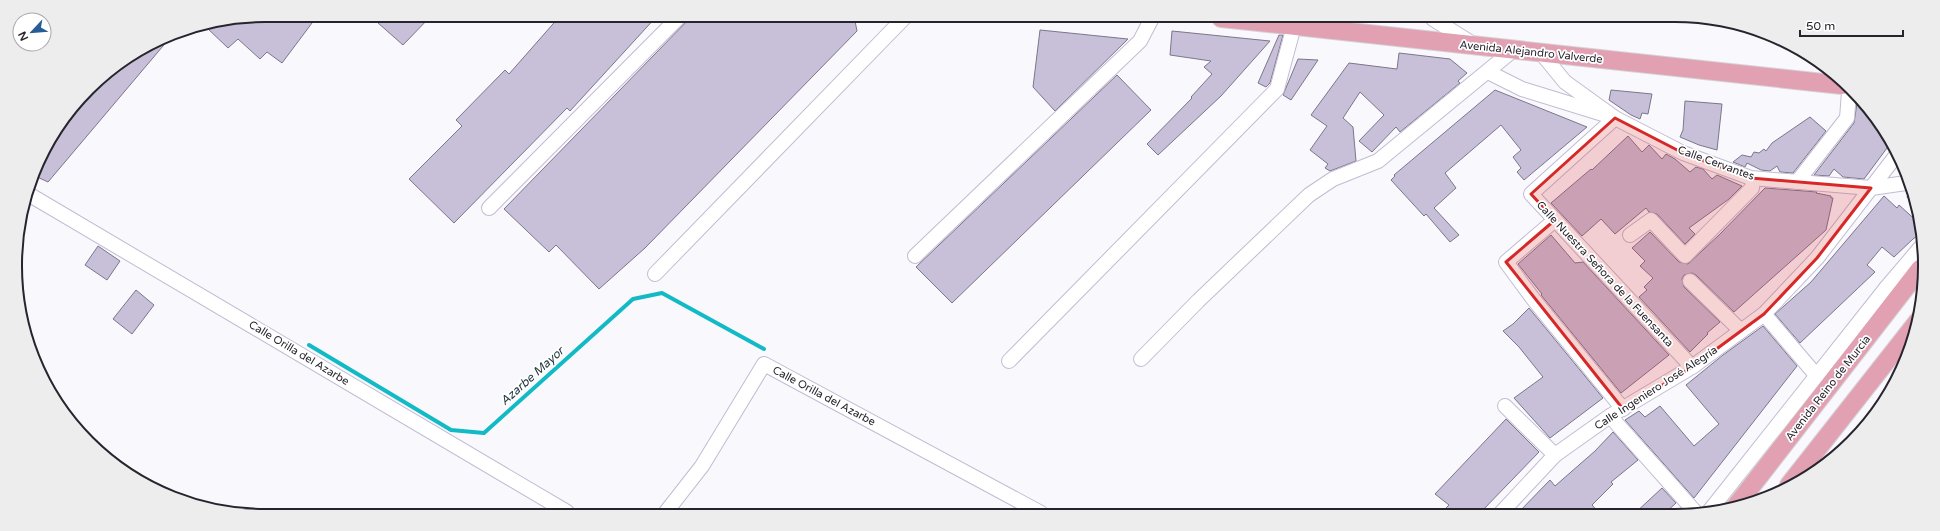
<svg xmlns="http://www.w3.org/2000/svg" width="1940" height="531" font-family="'Varela Round',sans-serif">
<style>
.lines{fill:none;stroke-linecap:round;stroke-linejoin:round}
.stream{stroke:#12bac5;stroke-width:4}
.building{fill:#c7c0d8;stroke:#7c768b}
.minor-casing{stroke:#c2bcd3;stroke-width:16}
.major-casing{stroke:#d4d3d5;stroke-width:20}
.path{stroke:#9e9ca3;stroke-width:2.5;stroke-dasharray:3 3;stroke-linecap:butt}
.minor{stroke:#fff;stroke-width:14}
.major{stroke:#e2a1b3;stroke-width:18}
.marked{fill:#d62828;fill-opacity:0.2;stroke:#d62828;stroke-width:3;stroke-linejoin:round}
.labels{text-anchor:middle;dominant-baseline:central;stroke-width:3.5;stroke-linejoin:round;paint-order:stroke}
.street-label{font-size:11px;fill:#27242d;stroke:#fff}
.water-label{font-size:12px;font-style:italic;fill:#21393b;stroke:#fff}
.rim{fill:none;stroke:#27242d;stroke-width:2}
</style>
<rect width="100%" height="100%" fill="#f9f8fd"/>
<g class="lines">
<polyline class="stream" points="309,345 451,430 484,433 633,299 662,293 764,349"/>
</g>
<g class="building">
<polygon points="266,15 304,15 312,23 282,63 267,52 260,59 238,39 228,48 206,27"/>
<polygon points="369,15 430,16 431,16 403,45"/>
<polygon points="560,16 657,16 570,111 567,108 454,223 409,179 462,126 456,120 505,70 509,74"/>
<polygon points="692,16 850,17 855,21 857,31 645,248 599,289 556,245 549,252 504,209"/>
<polygon points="1040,30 1128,39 1055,111 1033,87"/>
<polygon points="1172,31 1270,41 1221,96 1158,155 1147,144 1192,98 1191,97 1212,74 1204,67 1211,61 1170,55"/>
<polygon points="174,33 48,182 35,176 41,155 100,77 170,34"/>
<polygon points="1279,35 1283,35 1270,83 1266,87 1258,83"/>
<polygon points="1399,53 1450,59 1467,73 1458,81 1460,83 1400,132 1396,127 1372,152 1359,141 1384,115 1360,92 1343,118 1353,127 1356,161 1330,171 1325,168 1328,164 1310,150 1327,126 1311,115 1349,63 1397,69"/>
<polygon points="1298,59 1318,60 1291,100 1283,95"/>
<polygon points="1117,75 1151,110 952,303 916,267"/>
<polygon points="1495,90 1587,127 1524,180 1517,172 1521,168 1513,157 1521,150 1501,125 1445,173 1456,188 1434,208 1459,235 1450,242 1426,214 1424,216 1391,180 1395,176 1394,175"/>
<polygon points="1611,90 1652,94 1648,114 1642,113 1640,119 1631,115 1609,100"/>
<polygon points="1685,101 1722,104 1717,150 1699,145 1680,137 1683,130"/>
<polygon points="1857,103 1860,104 1883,126 1890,144 1864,179 1843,177 1834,169 1829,176 1814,175 1854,123"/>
<polygon points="1810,117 1826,131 1793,173 1780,172 1777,166 1770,171 1761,170 1747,163 1745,167 1733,162 1742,155 1751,157 1754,152 1759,153 1764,149 1766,151 1772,143"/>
<polygon points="1628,136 1642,152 1649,145 1662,159 1666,154 1675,159 1690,172 1696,167 1703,169 1712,179 1717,175 1742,186 1729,199 1689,228 1695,234 1685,244 1657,214 1649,212 1646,208 1615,234 1601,219 1582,236 1551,203 1591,169 1592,170"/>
<polygon points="1765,188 1817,192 1816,193 1831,196 1831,198 1833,198 1826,230 1734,312 1696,275 1692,273 1684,275 1682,279 1684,287 1720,322 1707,333 1708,334 1690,352 1639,297 1647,290 1644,287 1653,278 1640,266 1645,261 1632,248 1650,232 1679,262 1688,264 1719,235"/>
<polygon points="1884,196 1897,208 1899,205 1920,224 1920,234 1913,239 1894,257 1882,247 1867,265 1875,272 1800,343 1775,314 1811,282"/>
<polygon points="1551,235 1575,263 1583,262 1669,355 1621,393 1541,295 1542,294 1518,264"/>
<polygon points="98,246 120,261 107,280 85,265"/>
<polygon points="136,290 154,305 132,334 113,319"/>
<polygon points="1529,308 1603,398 1550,438 1514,398 1543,377 1519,347 1503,331 1513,324"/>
<polygon points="1763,326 1797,366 1694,498 1625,420 1639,411 1645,417 1660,406 1694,446 1719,424 1686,385 1723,355"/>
<polygon points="1506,419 1539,452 1480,513 1441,513 1449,505 1435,494"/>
<polygon points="1613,432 1638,460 1611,482 1613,484 1592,505 1600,514 1517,514 1550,480 1555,486 1595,451"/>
<polygon points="1662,488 1676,503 1664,514 1634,514"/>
</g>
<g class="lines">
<defs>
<g id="minor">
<polyline points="1433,19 1473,44"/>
<polyline points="1542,54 1565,82 1615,118 1683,153 1751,178 1871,188 1906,183"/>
<polyline points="1488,72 1522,89 1603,114"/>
<polyline points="1615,118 1531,194 1692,367"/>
<polyline points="1797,182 1847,118 1849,92"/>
<polyline points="30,195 567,512"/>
<polyline points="489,208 680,16"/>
<polyline points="1555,220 1506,262 1534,300 1623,409"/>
<polyline points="1630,235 1651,220 1685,256 1752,188 1753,179"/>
<polyline points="915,256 1140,41 1152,18"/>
<polyline points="655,274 905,17"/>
<polyline points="1690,281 1741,331"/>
<polyline points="1886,297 1886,288 1920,248"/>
<polyline points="1764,314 1816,375"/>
<polyline points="1141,359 1198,301 1309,195 1333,179 1378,161 1512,51"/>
<polyline points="1009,361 1277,89 1294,26"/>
<polyline points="1505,406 1555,455"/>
<polyline points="1610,416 1697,514"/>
<polyline points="666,512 702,466 764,364 1041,513"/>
<polyline points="1500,514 1555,455 1610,416 1692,367 1764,314 1817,258 1895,157"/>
<polyline points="1707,514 1886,288"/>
</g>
<g id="major">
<polyline points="1221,18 1842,85"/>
<polyline points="1789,485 1918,321"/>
<polyline points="1736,506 1920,269"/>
</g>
</defs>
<use href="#minor" class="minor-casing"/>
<use href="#major" class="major-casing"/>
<polyline class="path" points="1907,196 1914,202"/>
<use href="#minor" class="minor"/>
<use href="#major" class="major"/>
</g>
<path class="marked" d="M1615 118 1683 153 1751 178 1871 188 1817 258 1764 314 1692 367 1623 409 1506 262 1555 220 1531 194Z"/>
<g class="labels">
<g class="street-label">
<text transform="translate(1531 52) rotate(6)">Avenida Alejandro Valverde</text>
<text transform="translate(1716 163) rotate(20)">Calle Cervantes</text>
<text transform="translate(1605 274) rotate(47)">Calle Nuestra Señora de la Fuensanta</text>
<text transform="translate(299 353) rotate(31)">Calle Orilla del Azarbe</text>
<text transform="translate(1656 388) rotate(-33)">Calle Ingeniero José Alegría</text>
<text transform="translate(1828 388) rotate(-52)">Avenida Reino de Murcia</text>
<text transform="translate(824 396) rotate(28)">Calle Orilla del Azarbe</text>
</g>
<g class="water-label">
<text transform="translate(532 376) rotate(-42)">Azarbe Mayor</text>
</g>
</g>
<path d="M0 0H1940V531H0ZM265 22H1675A243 243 0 0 1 1918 265V266A243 243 0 0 1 1675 509H265A243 243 0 0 1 22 266V265A243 243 0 0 1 265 22Z" fill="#eeedee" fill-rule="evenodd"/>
<path class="rim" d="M265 22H1675A243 243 0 0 1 1918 265V266A243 243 0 0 1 1675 509H265A243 243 0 0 1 22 266V265A243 243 0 0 1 265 22Z"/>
<g transform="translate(32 32) rotate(244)"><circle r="19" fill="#ffffff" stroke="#a9a7ab"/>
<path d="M0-3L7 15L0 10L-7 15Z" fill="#255d95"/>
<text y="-6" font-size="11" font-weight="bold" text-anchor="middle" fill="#27242d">N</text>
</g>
<path d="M1800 30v6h103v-6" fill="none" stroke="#27242d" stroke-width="2"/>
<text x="1806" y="30" font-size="12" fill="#27242d" stroke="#ffffff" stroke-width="3" paint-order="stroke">50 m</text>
</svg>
